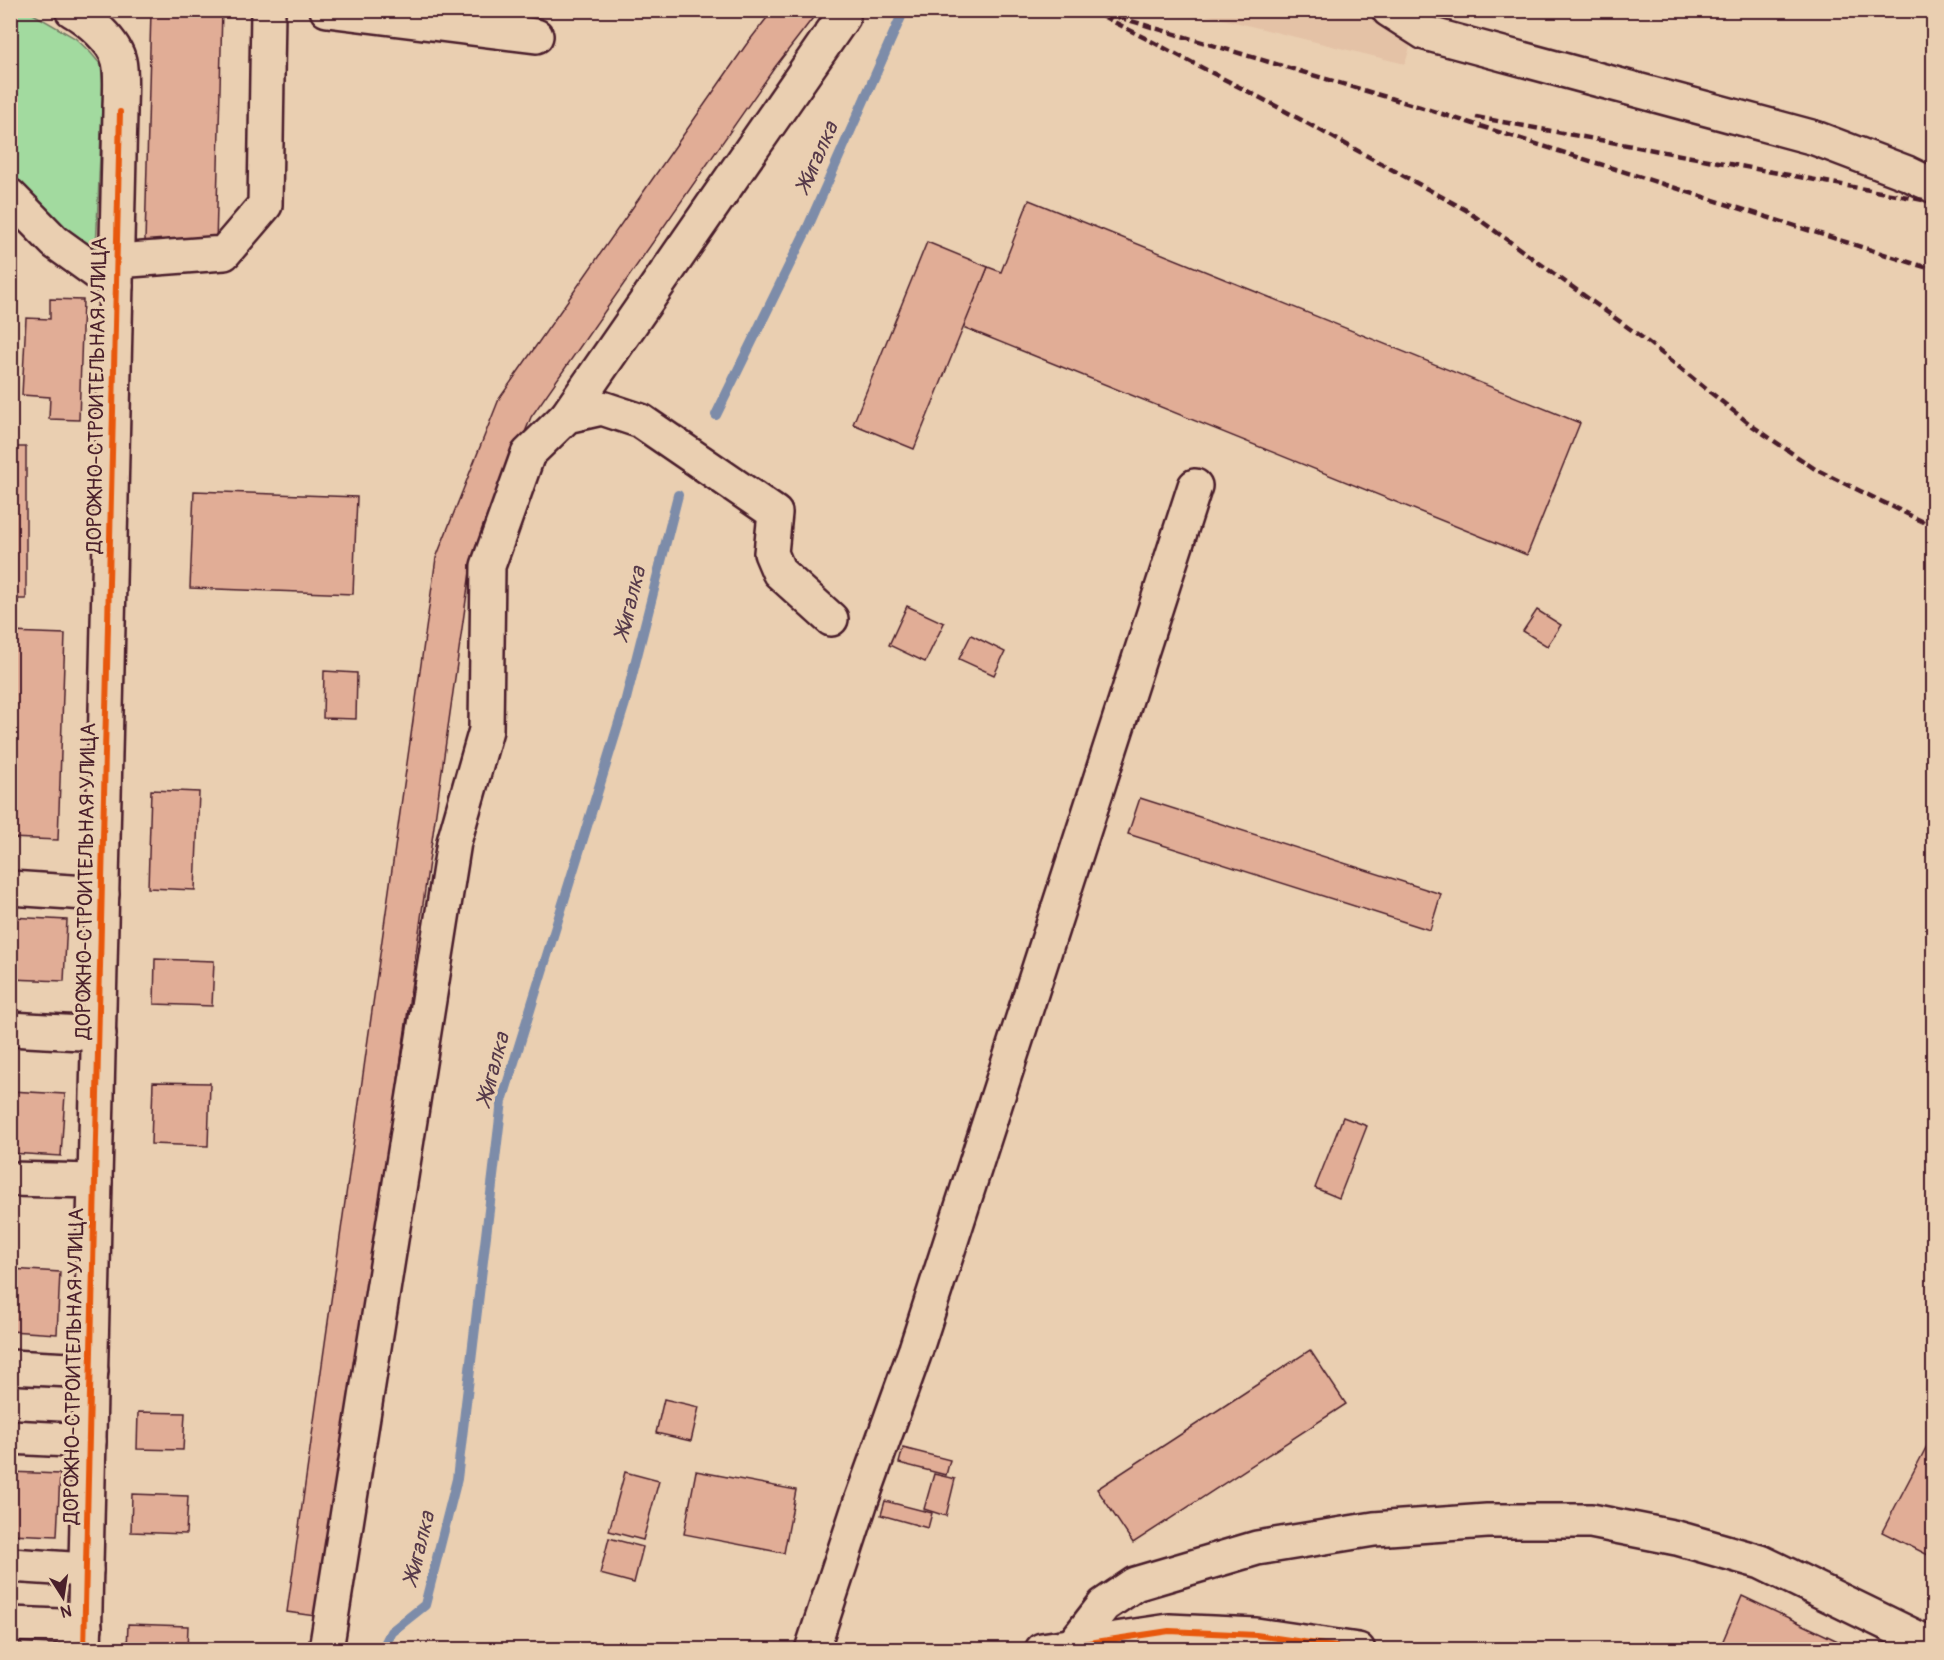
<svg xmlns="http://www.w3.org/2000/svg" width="1944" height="1660" font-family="Pangolin,sans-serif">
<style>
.built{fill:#e4c2a6}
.green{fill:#a2da9f;stroke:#767c65;stroke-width:1.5}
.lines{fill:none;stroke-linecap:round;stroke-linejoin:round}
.stream{stroke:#7d8ca9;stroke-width:10}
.building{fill:#e1ad96;stroke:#4a1f2b;stroke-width:1.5}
.minor-casing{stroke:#4a1f2b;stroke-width:38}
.minor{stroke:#eacfb1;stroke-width:33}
.rail{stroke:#4a1f2b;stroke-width:4.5;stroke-dasharray:9 4.5;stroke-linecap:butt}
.cycleway-casing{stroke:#eacfb1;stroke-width:10}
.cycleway{stroke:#e8590c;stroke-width:6}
.labels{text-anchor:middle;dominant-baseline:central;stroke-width:6;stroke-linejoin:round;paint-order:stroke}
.street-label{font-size:21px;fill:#4a1f2b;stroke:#eacfb1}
.water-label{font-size:22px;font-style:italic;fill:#573a4a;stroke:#eacfb1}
</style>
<rect width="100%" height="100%" fill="#eacfb1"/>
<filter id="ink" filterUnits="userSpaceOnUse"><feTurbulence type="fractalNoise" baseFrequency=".0167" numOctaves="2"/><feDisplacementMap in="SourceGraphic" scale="12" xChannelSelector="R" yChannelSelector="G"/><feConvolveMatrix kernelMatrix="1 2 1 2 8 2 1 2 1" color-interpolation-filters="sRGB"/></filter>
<g filter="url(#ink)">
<polygon class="built" points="1400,10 1418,20 1405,64 1190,11"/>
<polygon class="green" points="11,11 28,11 75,38 90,52 101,65 103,84 96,250 73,240 25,200 11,173"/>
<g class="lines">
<g class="stream">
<polyline points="716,415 807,229 904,10"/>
<polyline points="382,1650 391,1632 425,1605 457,1479 502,1101 625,703 678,495"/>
</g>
</g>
<g class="building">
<polygon points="151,10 222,10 216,245 145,242"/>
<polygon points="773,10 819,10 775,67 531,417 470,572 322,1617 287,1612 436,558 499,399 746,45"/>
<polygon points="1029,200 1580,423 1527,555 963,327 988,267 1001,272"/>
<polygon points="927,242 988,267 914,449 853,424"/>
<polygon points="50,299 83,300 79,420 49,419 50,397 22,395 26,318 50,319"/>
<rect x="10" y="447" width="16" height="152"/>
<polygon points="194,491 357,497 353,594 190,588"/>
<polygon points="907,606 944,623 925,662 889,645"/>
<polygon points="1537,610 1561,625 1547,646 1523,631"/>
<polygon points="10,632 65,634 58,840 10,838"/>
<polygon points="971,635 1005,652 994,675 959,659"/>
<polygon points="324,671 357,673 356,719 323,718"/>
<polygon points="151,790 199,792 195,890 148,888"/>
<polygon points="1140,798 1441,894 1430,930 1128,834"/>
<polygon points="10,917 67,920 64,981 10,979"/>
<polygon points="155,959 214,961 212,1006 154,1004"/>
<polygon points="153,1082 210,1083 208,1146 151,1144"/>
<polygon points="10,1091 65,1094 61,1156 10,1153"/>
<polygon points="1343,1117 1367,1126 1339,1198 1315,1188"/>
<polygon points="10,1269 60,1272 57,1334 10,1331"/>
<polygon points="1310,1350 1346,1404 1133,1543 1097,1489"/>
<polygon points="664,1399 699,1407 691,1441 656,1433"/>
<polygon points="138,1412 185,1413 183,1450 137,1449"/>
<polygon points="1929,1442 1934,1445 1934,1558 1882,1532"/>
<polygon points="903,1448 950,1460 946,1475 899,1463"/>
<polygon points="696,1471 796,1490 784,1553 684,1534"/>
<polygon points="10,1472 60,1474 57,1536 10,1534"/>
<polygon points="625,1472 659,1481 643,1540 609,1531"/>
<polygon points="934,1474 955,1479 946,1516 924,1509"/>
<polygon points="132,1494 188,1496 186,1534 131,1532"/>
<polygon points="885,1501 932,1513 928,1528 881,1515"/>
<polygon points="609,1538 643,1547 634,1583 600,1574"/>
<polygon points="1742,1596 1857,1650 1719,1650"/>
<polygon points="128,1624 188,1626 187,1650 127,1650"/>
<polygon points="10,1647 55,1649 55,1650 10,1650"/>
</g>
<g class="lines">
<defs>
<g id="minor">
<path d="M72 10C88 19 115 42 119 61 122 74 120 98 120 112L84 1650"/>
<polyline points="327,10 536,36"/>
<polyline points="1389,10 1425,33 1815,138 1907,173 1934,186"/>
<polyline points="10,196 55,242 116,286"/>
<polyline points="117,261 224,253 265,205 268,10"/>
<polyline points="567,416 843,17"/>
<polyline points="10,888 102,894"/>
<polyline points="10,1029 99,1034"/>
<polyline points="10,1179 95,1181"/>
<polyline points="10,1367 91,1371"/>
<polyline points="10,1437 89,1441"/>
<polyline points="10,1565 86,1570"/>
<polyline points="10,1624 85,1627"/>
<polyline points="1073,1645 1104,1605 1135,1584 1257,1548 1374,1529 1487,1521 1591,1521 1677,1538 1761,1562 1934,1646"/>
<polyline points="326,1650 454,842 486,730 488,566 528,454 567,416 602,408 641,421 775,513 771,553 779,572 831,619"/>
<polyline points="812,1650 860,1504 916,1349 1195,486"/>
<polyline points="1042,1650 1169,1631 1256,1635 1358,1650"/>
</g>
</defs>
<use href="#minor" class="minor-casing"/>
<use href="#minor" class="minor"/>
<g class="rail">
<polyline points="1091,10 1274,105 1466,210 1644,339 1751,425 1815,469 1934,527"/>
<polyline points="1118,17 1420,107 1934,270"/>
<polyline points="1476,117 1934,202"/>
</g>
<defs>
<g id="cycleway">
<polyline points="84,1650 120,112"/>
<polyline points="1042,1650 1169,1631 1256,1635 1358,1650"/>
</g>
</defs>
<use href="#cycleway" class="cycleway-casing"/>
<use href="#cycleway" class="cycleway"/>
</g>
</g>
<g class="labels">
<g class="street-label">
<text transform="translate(97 395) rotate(-89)">ДОРОЖНО-СТРОИТЕЛЬНАЯ УЛИЦА</text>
<text transform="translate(86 881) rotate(-89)">ДОРОЖНО-СТРОИТЕЛЬНАЯ УЛИЦА</text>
<text transform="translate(74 1366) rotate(-89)">ДОРОЖНО-СТРОИТЕЛЬНАЯ УЛИЦА</text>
</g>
<g class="water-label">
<text transform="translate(817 157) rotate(-66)">Жигалка</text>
<text transform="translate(630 603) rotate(-76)">Жигалка</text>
<text transform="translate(493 1069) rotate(-75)">Жигалка</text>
<text transform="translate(419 1548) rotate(-76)">Жигалка</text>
</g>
</g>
<rect width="1944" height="1660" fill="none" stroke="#eacfb1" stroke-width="36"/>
<rect x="18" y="18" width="1908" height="1624" fill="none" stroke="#4a1f2b" stroke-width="2" filter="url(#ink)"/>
<g transform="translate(63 1597) rotate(168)" stroke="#eacfb1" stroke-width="4.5" paint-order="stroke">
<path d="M0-4.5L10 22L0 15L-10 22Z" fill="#4a1f2b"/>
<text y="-9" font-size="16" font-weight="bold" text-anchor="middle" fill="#4a1f2b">N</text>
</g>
</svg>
